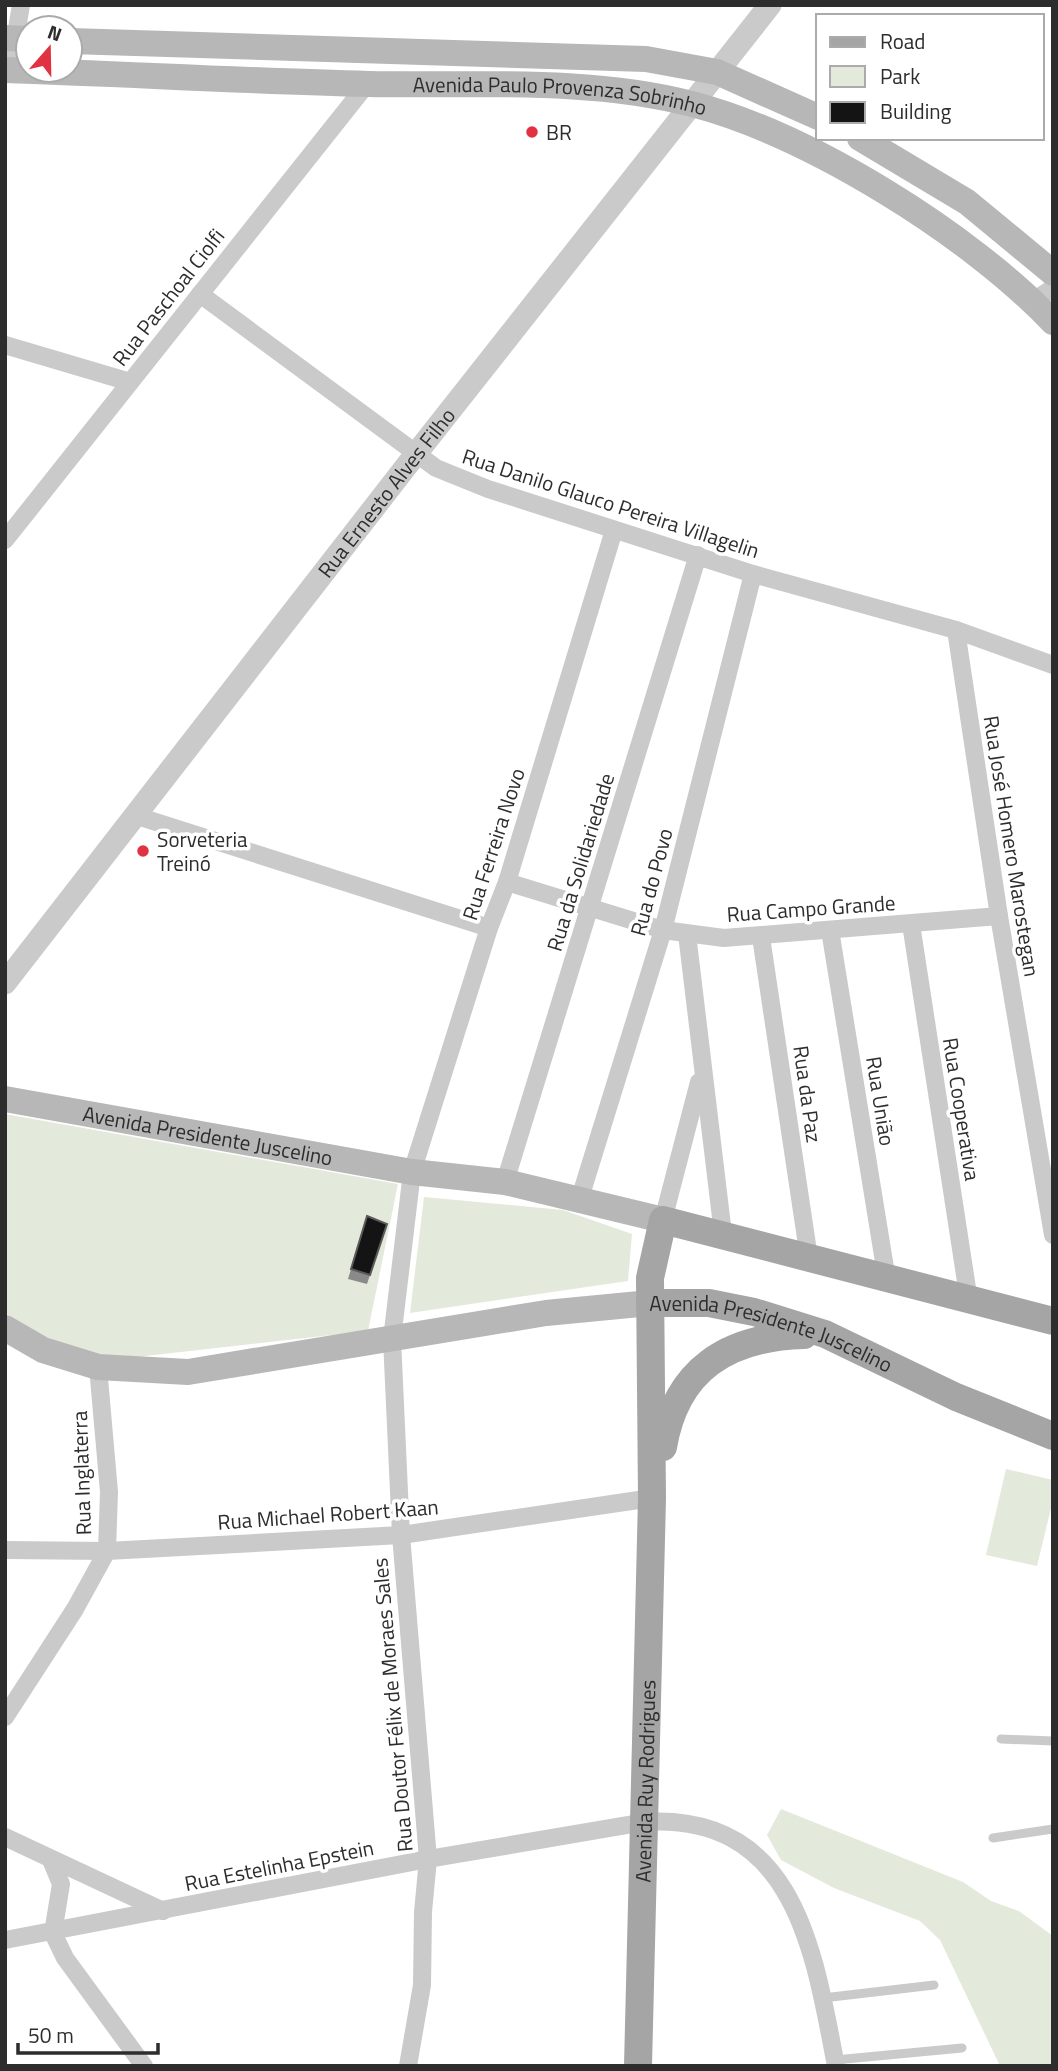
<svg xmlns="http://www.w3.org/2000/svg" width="1058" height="2071" font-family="'Titillium Web',sans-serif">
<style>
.green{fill:#e3eadb}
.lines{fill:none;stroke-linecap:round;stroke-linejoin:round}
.service{stroke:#cacaca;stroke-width:9}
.minor{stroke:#cacaca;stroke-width:18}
.tertiary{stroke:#cacaca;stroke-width:23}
.secondary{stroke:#b7b7b7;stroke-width:26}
.primary{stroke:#a5a5a5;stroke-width:28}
.wall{fill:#8a8a8a}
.building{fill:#141414;stroke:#5a5a5a;stroke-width:2}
.poi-dot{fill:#e13242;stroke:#fff;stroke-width:2.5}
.labels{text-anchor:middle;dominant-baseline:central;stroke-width:7;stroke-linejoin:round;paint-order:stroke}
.street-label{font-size:21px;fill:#2d2d2d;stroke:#fff}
.poi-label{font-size:21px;fill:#2d2d2d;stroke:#fff;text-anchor:start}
</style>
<rect width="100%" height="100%" fill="#fff"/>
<g class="green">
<polygon points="5,1114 398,1184 368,1331 128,1358 88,1353 40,1335 5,1313"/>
<polygon points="424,1197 563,1210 632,1234 628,1281 410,1313"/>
<polygon points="1006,1469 1053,1480 1053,1500 1037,1566 986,1555"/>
<polygon points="781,1809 963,1882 991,1901 1019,1911 1053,1936 1053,2066 1000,2066 940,1940 920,1921 834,1888 781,1860 767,1835"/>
</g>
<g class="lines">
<g class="service">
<polyline points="1001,1739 1053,1741"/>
<polyline points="993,1838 1053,1829"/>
<polyline points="823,1998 934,1985"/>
<polyline points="835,2060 962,2048"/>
</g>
<g class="minor">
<polyline points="10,70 21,5"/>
<polyline points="200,294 436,468 488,489 753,574 956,630 1053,665"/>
<polyline points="1033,301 1053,288"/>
<polyline points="5,345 130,382"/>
<polyline points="5,540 367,84"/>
<polyline points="956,630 999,916 1053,1235"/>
<polyline points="137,816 489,928"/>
<polyline points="507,882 663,930 724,938 999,916"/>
<polyline points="911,924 969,1301"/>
<polyline points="830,930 887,1280"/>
<polyline points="687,934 723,1234"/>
<polyline points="761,937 809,1258"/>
<polyline points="505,1182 698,555"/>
<polyline points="580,1198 663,930 753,574"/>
<polyline points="663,1220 699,1082"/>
<polyline points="5,1550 107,1551 401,1535 652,1498"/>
<polyline points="5,1717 75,1609 107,1551 109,1492 98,1367"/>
<polyline points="5,1837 163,1911"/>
<polyline points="51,1860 61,1884 53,1933 65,1958 144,2066"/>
<path d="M5 1940 428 1859 645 1822C795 1813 814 1951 836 2066"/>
<polyline points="408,2066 422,1985 423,1912 428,1859 401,1535 392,1339 412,1172 489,928 507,882 614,530"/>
</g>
<path class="tertiary" id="s1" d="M5 983 415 455 770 5"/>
<g class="secondary">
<polyline points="5,38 28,39"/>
<polyline points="70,41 646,59 717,72 818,117"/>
<path id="s2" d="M5 70C126 74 247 81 369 84 475 86 588 77 692 104 810 135 969 234 1053 322"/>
<polyline points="860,138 967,202 1053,273"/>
<path id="s3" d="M5 1099 412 1172 505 1182 663 1220"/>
<polyline points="5,1328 43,1350 98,1367 188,1372 546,1313 650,1303"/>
</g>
<g class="primary">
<path id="s4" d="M650 1303H709L754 1312 825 1334 956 1397 1053 1436"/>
<path d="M663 1447C676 1369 728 1337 804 1335"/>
<path id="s5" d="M638 2066 652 1498 650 1278 663 1220 1053 1321"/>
</g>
</g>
<polygon class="wall" points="367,1216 370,1275 367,1284 348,1279"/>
<polygon class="building" points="367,1216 387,1224 370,1275 351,1269"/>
<g class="poi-dot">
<circle cx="532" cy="132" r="7"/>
<circle cx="143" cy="851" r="7"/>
</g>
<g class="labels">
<g class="street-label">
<text stroke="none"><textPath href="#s2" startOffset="556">Avenida Paulo Provenza Sobrinho</textPath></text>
<text transform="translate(168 297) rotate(-52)">Rua Paschoal Ciolfi</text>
<text stroke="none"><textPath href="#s1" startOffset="621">Rua Ernesto Alves Filho</textPath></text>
<text transform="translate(611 503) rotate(18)">Rua Danilo Glauco Pereira Villagelin</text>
<text transform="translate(493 844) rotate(-72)">Rua Ferreira Novo</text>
<text transform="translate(1012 846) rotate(81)">Rua José Homero Marostegan</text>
<text transform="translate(580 862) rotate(-73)">Rua da Solidariedade</text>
<text transform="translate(651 882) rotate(-75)">Rua do Povo</text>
<text transform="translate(811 908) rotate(-4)">Rua Campo Grande</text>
<text transform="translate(808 1094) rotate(82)">Rua da Paz</text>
<text transform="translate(881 1101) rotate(81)">Rua União</text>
<text transform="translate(962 1109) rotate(81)">Rua Cooperativa</text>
<text stroke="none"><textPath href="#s3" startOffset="206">Avenida Presidente Juscelino</textPath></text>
<text stroke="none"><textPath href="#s4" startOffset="126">Avenida Presidente Juscelino</textPath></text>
<text transform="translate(81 1473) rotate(-92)">Rua Inglaterra</text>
<text transform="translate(328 1514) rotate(-4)">Rua Michael Robert Kaan</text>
<text transform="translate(392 1705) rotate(-95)">Rua Doutor Félix de Moraes Sales</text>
<text stroke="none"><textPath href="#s5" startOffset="285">Avenida Ruy Rodrigues</textPath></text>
<text transform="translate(279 1865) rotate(-11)">Rua Estelinha Epstein</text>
</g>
<g class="poi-label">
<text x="546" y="132">BR</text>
<text x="157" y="839">Sorveteria<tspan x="157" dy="24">Treinó</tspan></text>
</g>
</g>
<rect width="1058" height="2071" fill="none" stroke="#2d2d2d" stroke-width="14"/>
<rect x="816" y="14" width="228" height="126" fill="#ffffff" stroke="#ababab" stroke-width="2"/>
<rect x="830" y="37" width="35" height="10" fill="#a5a5a5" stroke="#ababab" stroke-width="2"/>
<text x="880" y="49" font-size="21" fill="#2d2d2d">Road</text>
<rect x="830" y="66" width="35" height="21" fill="#e3eadb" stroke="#ababab" stroke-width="2"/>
<text x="880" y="84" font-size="21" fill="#2d2d2d">Park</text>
<rect x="830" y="102" width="35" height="21" fill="#141414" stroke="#ababab" stroke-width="2"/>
<text x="880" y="119" font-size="21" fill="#2d2d2d">Building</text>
<g transform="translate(49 49) rotate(20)"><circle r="33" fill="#ffffff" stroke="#ababab" stroke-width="2"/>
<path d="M0-5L12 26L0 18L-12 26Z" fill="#e13242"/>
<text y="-10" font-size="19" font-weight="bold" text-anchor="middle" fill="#2d2d2d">N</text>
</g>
<path d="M18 2043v10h140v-10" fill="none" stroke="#2d2d2d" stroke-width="3.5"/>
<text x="28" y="2043" font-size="21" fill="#2d2d2d" stroke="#ffffff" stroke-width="5" paint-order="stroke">50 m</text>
</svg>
